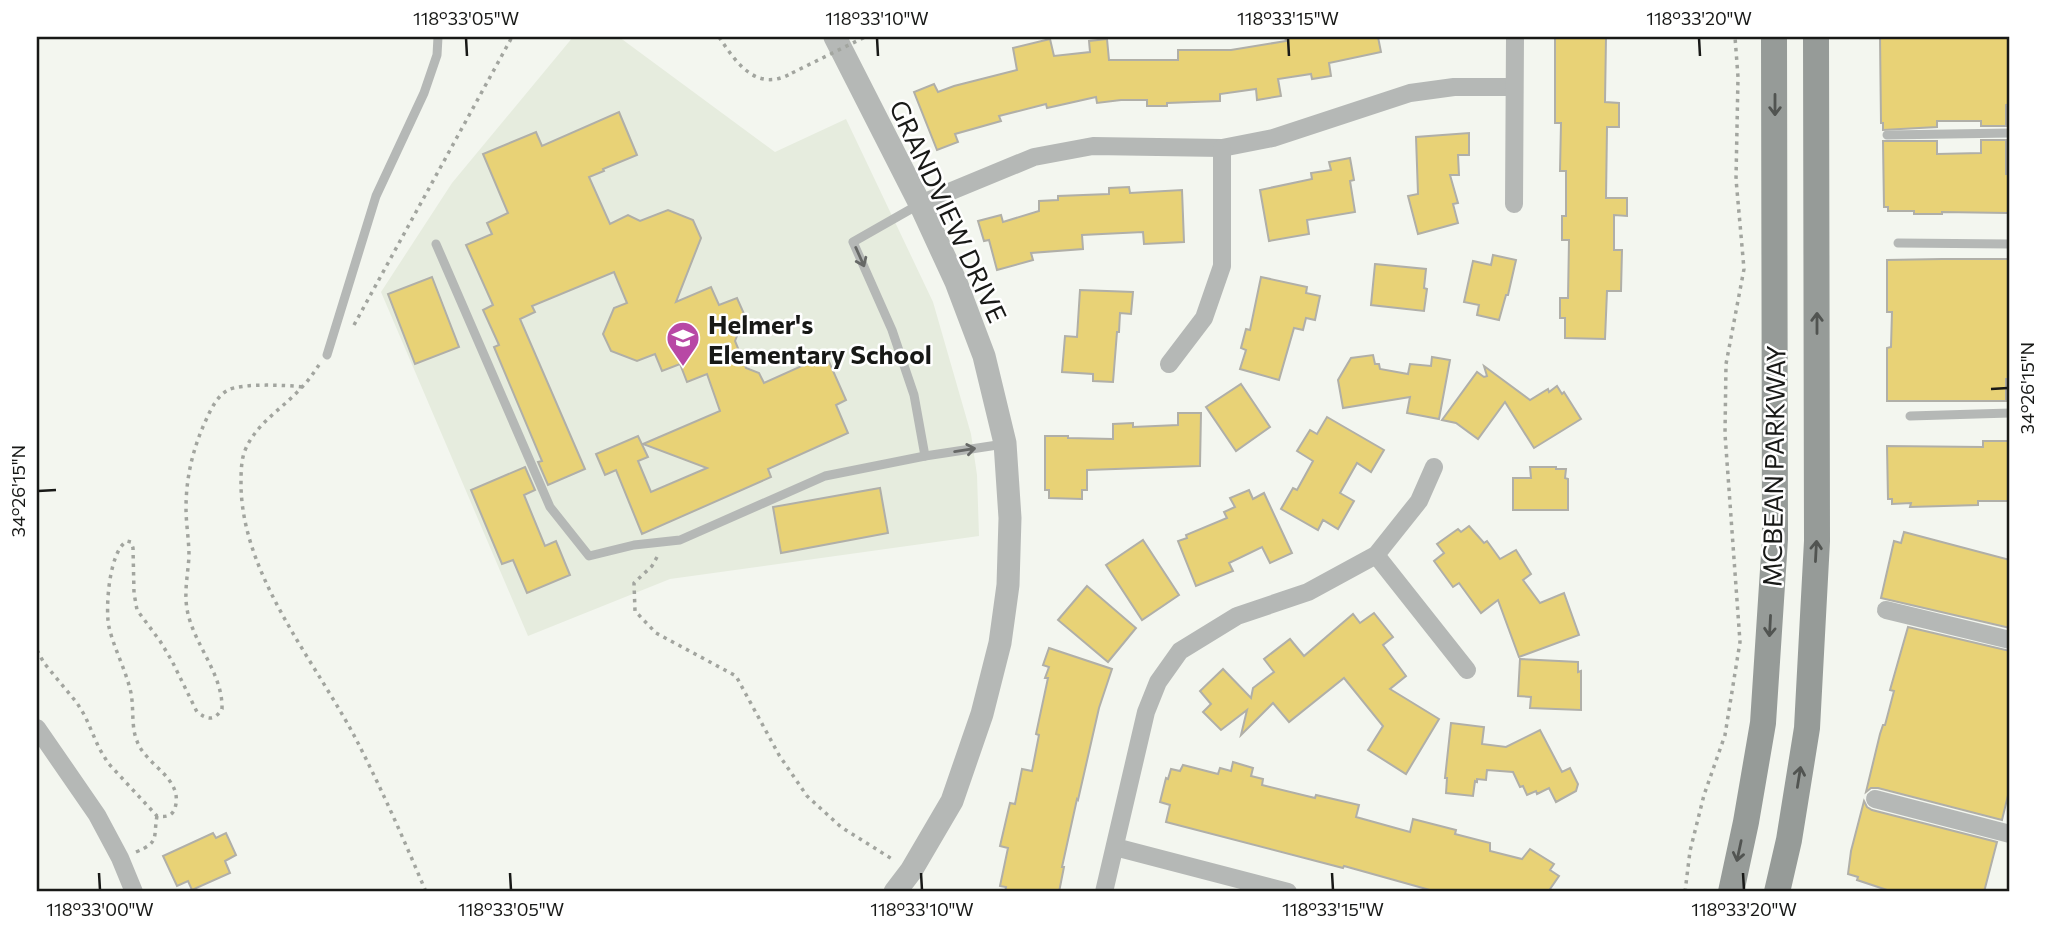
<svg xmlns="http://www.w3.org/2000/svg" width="2047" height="929" font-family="Commissioner,sans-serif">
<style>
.built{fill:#e6ecde}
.building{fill:#e8d276;stroke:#b0afa8;stroke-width:2}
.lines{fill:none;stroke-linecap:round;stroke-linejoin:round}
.path{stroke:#a2a59f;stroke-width:3.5;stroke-dasharray:3.5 5;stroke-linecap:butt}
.service{stroke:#b5b8b6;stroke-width:9}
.minor{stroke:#b5b8b6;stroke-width:18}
.tertiary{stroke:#b5b8b6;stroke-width:23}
.secondary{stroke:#969b98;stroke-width:26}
.path-bridge{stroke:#a2a59f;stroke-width:3.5;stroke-dasharray:3.5 5;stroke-linecap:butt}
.oneway{stroke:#515451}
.oneway2{stroke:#666866}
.ticks{fill:none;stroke:#181917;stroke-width:2.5}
.labels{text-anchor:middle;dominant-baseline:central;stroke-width:5;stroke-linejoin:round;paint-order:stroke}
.street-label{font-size:26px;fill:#181917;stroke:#fff}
.poi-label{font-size:26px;font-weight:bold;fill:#181917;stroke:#fff;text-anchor:start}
.neatline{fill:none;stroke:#181917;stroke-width:2.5}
.ticks-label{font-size:18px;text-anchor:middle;fill:#181917}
</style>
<rect width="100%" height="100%" fill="#f3f6ef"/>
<polygon class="built" points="573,37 619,37 775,152 846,119 933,302 971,434 977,475 979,536 670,579 528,636 381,292 452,183"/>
<g class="building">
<polygon points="1285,37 1378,37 1381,52 1329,63 1331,76 1312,79 1311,74 1278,79 1281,96 1257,100 1256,89 1220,94 1220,101 1167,103 1167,106 1147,106 1147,100 1121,100 1097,103 1096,97 1047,108 1046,104 999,116 1001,121 955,134 958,142 937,150 914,92 934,84 938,92 954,86 1017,70 1013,48 1050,39 1054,56 1090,52 1089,41 1107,39 1109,60 1178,60 1178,50 1231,50 1286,41"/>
<polygon points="1555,37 1606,37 1605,102 1619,103 1619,127 1607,127 1606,198 1627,198 1627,216 1614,215 1614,250 1622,250 1621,291 1607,291 1605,339 1565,338 1565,318 1560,318 1560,298 1568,298 1569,240 1562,240 1562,216 1566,216 1566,171 1560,171 1561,123 1555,123"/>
<polygon points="1880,37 2009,37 2010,104 2006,105 2006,126 1981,126 1981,121 1937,121 1937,127 1883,130 1883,123 1881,123"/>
<polygon points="619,112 637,155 603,169 604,171 589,177 610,224 628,215 640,221 668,210 693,220 701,238 676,302 711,287 719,305 737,298 745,316 735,341 746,368 759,373 764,383 826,355 846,400 836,405 848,433 768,469 771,477 642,534 616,470 605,475 596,454 638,436 648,457 638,461 651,492 707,468 643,444 720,411 707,374 687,382 680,364 662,371 655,354 637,361 611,351 603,334 614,308 627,303 614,272 532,306 535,312 520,319 585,469 548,485 538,462 542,461 494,347 499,345 483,310 493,305 466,245 492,234 487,223 508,213 483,154 536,132 542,146"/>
<polygon points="1469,133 1469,155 1458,155 1459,175 1450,175 1458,203 1453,204 1458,223 1418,234 1408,196 1418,194 1416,137"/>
<polygon points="1981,140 2006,140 2006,174 2010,174 2008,213 1942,212 1942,214 1914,214 1914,211 1888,211 1888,207 1884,207 1883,141 1937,141 1937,154 1981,153"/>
<polygon points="1350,158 1354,180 1350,181 1355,212 1307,220 1309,234 1269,241 1260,190 1312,179 1311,173 1331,170 1329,162"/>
<polygon points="1129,187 1130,193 1182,190 1184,242 1144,244 1143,232 1082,235 1083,249 1031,253 1033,260 997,270 989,240 984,241 978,221 1001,215 1003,222 1039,211 1039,201 1058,200 1058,196 1109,194 1109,188"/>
<polygon points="1493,255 1516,260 1508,295 1506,295 1499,320 1477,315 1479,305 1464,302 1473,261 1491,265"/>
<polygon points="1942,259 2009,259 2010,318 2008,318 2010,379 2006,379 2006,401 1887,401 1887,348 1891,347 1892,312 1887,312 1887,260"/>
<polygon points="1375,264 1426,269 1424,288 1427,289 1424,311 1371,305"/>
<polygon points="432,277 459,347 415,364 388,294"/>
<polygon points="1261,277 1307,287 1306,293 1320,296 1315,320 1306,318 1303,330 1294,328 1279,380 1240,369 1246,350 1241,348 1246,329 1250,330"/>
<polygon points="1080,290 1133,292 1131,314 1120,313 1119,332 1117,332 1113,382 1093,381 1093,374 1062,372 1065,336 1077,337"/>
<polygon points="1373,355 1375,364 1379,364 1380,369 1408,374 1410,364 1431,366 1432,357 1450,360 1439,419 1407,413 1410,397 1343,408 1338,380 1351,358"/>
<polygon points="1484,366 1530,400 1548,389 1549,392 1557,386 1562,394 1564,392 1581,419 1534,448 1505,402 1478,439 1456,423 1442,420 1477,372 1484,377 1487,376"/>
<polygon points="1241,384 1270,427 1236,451 1206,407"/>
<polygon points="1178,413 1201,413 1200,466 1087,470 1087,490 1082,490 1082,499 1049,498 1049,490 1045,490 1045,436 1068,436 1068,438 1113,439 1113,424 1133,423 1133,427 1178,425"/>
<polygon points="1327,417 1384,450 1371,472 1357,463 1340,493 1354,501 1338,529 1323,520 1318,530 1281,509 1293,488 1297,490 1313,461 1297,451 1310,430 1317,434"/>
<polygon points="1983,441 2009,441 2010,501 1978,501 1978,505 1910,507 1911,503 1892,504 1892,499 1888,499 1887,446 1983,447"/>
<polygon points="525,467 535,490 524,495 545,546 556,541 570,575 527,593 513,560 502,564 471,490"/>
<polygon points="1530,467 1556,467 1556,469 1566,469 1565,478 1568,479 1568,510 1513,510 1513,478 1531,478"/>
<polygon points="880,488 888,533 781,553 773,507"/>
<polygon points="1249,490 1253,499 1264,493 1292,553 1270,563 1262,547 1229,563 1233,571 1196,586 1178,541 1187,538 1186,535 1227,518 1224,512 1235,507 1230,498"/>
<polygon points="1469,526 1484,543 1487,541 1500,559 1516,550 1531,574 1523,580 1540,603 1564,593 1579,635 1519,657 1498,600 1481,613 1459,583 1453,587 1434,561 1444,553 1437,544 1458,529 1461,532"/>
<polygon points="1904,532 2010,560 2010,628 1881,598 1894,541 1901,543"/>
<polygon points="1143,540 1179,595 1142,620 1106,565"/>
<polygon points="1087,586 1136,628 1108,662 1058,620"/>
<polygon points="1374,613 1393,637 1383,645 1406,676 1390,689 1439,719 1406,774 1368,750 1383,726 1344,678 1289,722 1273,703 1241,735 1247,710 1221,730 1203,712 1211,704 1200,691 1223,669 1251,698 1253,688 1274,672 1264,659 1290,639 1304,656 1353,614 1360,623"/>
<polygon points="1908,627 2010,651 2010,787 2002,820 1878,788 1871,788 1866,792 1880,734 1883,725 1885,725 1894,691 1890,690"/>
<polygon points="1049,648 1112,669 1099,708 1078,800 1077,799 1062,867 1064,867 1059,892 1005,892 1006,887 1000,886 1008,848 1000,846 1010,803 1015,804 1022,769 1032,771 1039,735 1036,734 1048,678 1045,678 1049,667 1043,665"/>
<polygon points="1520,659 1578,662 1578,672 1581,671 1581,710 1530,708 1531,697 1518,696"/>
<polygon points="1451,723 1484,727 1482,744 1506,747 1540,730 1562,772 1570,768 1578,784 1576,791 1556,802 1549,788 1537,794 1536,791 1527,795 1523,786 1520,787 1513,772 1487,770 1486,780 1477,779 1477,782 1475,781 1473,796 1446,793 1447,778 1445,778"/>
<polygon points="1233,762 1253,768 1251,776 1263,779 1262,785 1315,798 1316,795 1359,805 1356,817 1410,832 1413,819 1456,830 1455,834 1490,843 1490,851 1522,859 1530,849 1554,864 1550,870 1559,876 1548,892 1437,892 1344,866 1343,868 1166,822 1170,805 1160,802 1166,778 1168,779 1171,769 1180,771 1183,765 1218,774 1220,768 1231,771"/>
<polygon points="1864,801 1867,807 1872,810 1997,842 1984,892 1893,892 1857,880 1858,877 1848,874 1851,851"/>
<polygon points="213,833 216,838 226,833 236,855 225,861 230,873 192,890 188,881 177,886 163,856"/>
</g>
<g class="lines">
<g class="path">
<path d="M719 37C737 64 757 93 792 73"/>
<polyline points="354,325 512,37"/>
<path d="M319 365C314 372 309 380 303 386 283 409 255 423 244 453 241 463 241 474 241 485 242 577 317 663 358 743 383 792 405 842 426 892"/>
<polyline points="657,557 652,566 634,583 635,611 656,633 736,676 779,755 807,796 841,827 892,859"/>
<path d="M37 650 44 663 77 703 85 716 99 748 108 763 157 816C165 817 172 817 175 808 184 778 145 765 137 741 131 727 134 709 131 693 126 670 114 649 109 627 105 609 109 551 127 541L131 542 133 548 134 593 137 610 160 641 172 661 197 712C208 720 214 721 222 709 223 673 193 644 187 609 184 591 188 574 189 556 189 540 186 524 186 508 186 477 193 448 206 420 211 409 217 396 228 390 242 383 287 385 303 387"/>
<path d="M136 852C160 842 153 838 157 816"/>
<polyline points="1685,892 1690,851 1704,795 1725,735 1740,642 1725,434 1726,364 1744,269 1736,179 1738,77 1735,37"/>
</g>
<g class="service">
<polyline points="1887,135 2010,133"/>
<polyline points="918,205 853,242 892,330 914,395 925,456"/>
<polyline points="1898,243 2010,244"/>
<polyline points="436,244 550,507 589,556 634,545 680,540 825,476 925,456 1004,444"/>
<polyline points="327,355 376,196 424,93 437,55 438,37"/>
<polyline points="1910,416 2010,413"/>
</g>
<g class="minor">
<polyline points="920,204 1034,157 1093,146 1222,148 1273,138 1410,93 1454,87 1514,87"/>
<polyline points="1514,204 1515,37"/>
<polyline points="1169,364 1204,318 1222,266 1222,148"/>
<polyline points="1376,555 1467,670"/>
<polyline points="1886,610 2010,640"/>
<polyline points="37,728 97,815 120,858 134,892"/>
<polyline points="1875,799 2010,834"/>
<polyline points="1115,847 1288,892"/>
<polyline points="1104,892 1146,712 1158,682 1180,651 1237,616 1308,592 1376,555 1419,501 1434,467"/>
</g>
<polyline class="tertiary" points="835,37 920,204 956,282 984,356 1005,443 1010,518 1008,585 1000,643 982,714 952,801 911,871 895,892"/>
<g class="secondary">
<polyline points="1731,892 1746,822 1763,723 1775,539 1774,37"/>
<polyline points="1777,892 1789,840 1807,728 1817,541 1816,37"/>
</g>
<polyline class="path-bridge" points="792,73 865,37"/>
</g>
<defs><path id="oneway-shaft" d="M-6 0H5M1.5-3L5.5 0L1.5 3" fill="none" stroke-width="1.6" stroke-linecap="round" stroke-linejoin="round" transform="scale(1.75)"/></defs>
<g class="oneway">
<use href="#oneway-shaft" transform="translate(1775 105) rotate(90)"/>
<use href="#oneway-shaft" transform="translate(1817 323) rotate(-90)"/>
<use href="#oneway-shaft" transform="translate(1816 551) rotate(-87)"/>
<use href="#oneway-shaft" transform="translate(1770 626) rotate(93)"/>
<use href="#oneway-shaft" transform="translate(1799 777) rotate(-81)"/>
<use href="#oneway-shaft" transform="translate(1739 851) rotate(102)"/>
</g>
<g class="oneway2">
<use href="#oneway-shaft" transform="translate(860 257) rotate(66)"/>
<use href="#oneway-shaft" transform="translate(965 450) rotate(-9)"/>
</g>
<path class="ticks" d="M466 38 467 56M877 38 878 56M1288 38 1289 56M1699 38 1700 56M1991 389 2008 388M38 491 56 490M99 873 100 890M510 873 511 890M921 873 922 890M1332 873 1333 890M1743 873 1744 890"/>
<defs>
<symbol id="school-pin" viewBox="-11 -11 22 30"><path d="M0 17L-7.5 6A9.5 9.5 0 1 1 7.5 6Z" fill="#b848a5" stroke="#fff"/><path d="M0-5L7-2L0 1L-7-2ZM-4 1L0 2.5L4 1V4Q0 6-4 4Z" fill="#fff"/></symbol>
</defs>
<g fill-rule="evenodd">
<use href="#school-pin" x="664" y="319" width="38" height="52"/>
</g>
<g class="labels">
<g class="street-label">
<text transform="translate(949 211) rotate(65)">GRANDVIEW DRIVE</text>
<text transform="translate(1773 466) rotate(-89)">MCBEAN PARKWAY</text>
</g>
<g class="poi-label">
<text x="708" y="323">Helmer's<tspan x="708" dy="30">Elementary School</tspan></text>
</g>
</g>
<rect width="2047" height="929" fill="none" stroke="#ffffff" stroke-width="77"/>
<rect x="38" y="38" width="1970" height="852" class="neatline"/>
<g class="ticks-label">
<text x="466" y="25">118°33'05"W</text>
<text x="877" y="25">118°33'10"W</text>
<text x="1288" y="25">118°33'15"W</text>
<text x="1699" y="25">118°33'20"W</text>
<text transform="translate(2028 388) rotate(-90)" y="6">34°26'15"N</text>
<text transform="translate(19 491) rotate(-90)" y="6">34°26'15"N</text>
<text x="100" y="916">118°33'00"W</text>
<text x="511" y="916">118°33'05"W</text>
<text x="922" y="916">118°33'10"W</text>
<text x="1333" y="916">118°33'15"W</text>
<text x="1744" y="916">118°33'20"W</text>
</g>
</svg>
